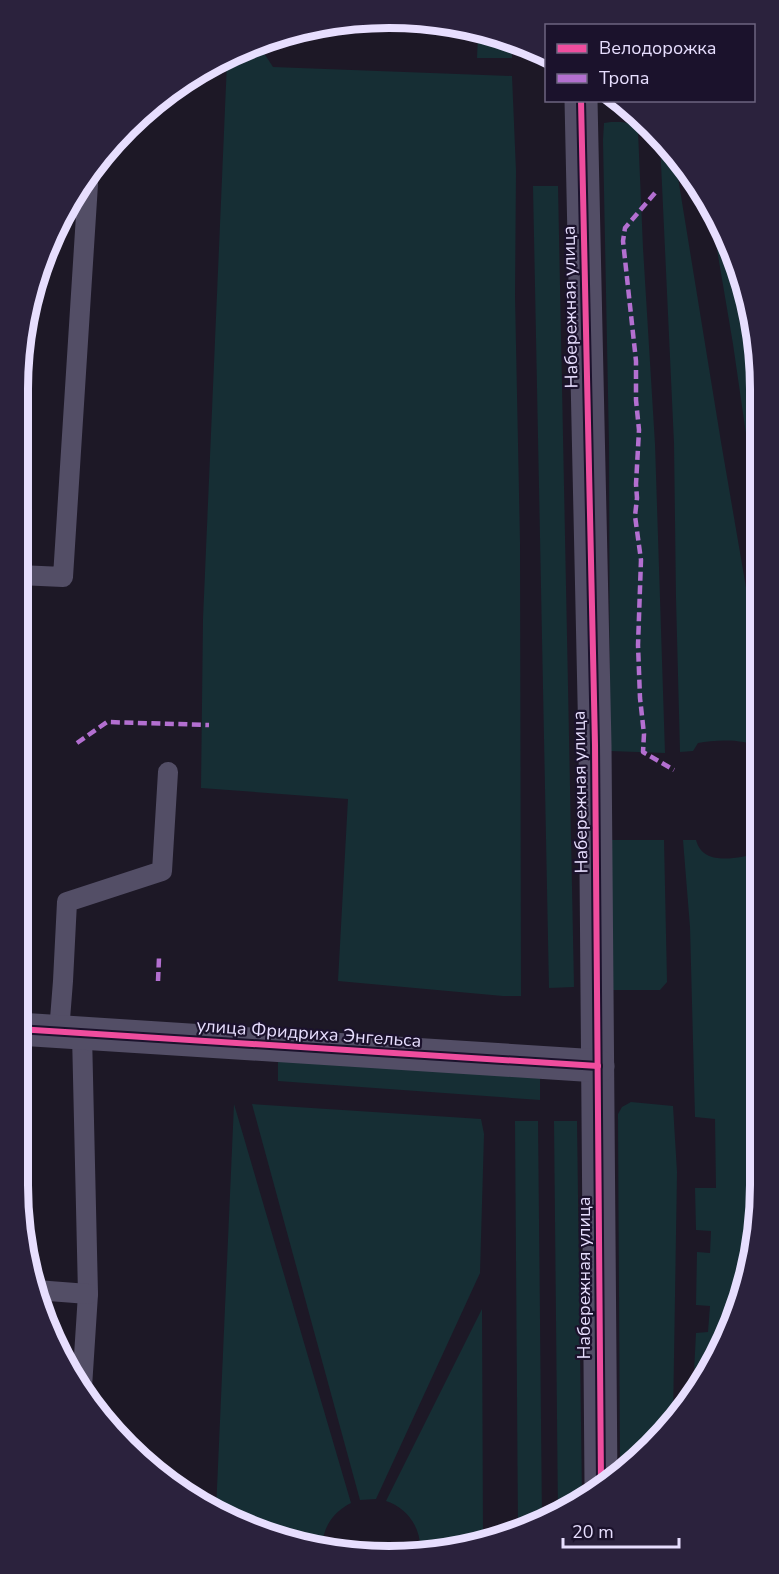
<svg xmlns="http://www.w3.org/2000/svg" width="779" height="1574" font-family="'Nunito Sans',sans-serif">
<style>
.green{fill:#162e34}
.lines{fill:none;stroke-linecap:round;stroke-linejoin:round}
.lane{stroke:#534e66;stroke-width:20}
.street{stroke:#534e66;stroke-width:33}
.quiet{stroke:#b36fd0;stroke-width:4.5;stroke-dasharray:9 4.5;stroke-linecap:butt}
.cycleway-casing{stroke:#1b122c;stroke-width:10}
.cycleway{stroke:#ef4d9e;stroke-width:6}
.labels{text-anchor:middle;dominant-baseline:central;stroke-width:4.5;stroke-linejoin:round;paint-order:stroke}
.street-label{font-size:18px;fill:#e7defe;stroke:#1b122c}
.rim{fill:none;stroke:#e7defe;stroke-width:8}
</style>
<rect width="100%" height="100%" fill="#1d1826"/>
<g class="green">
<polygon points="478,36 512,45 512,58 477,58"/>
<polygon points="255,47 260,47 273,67 512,76 516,171 515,296 520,542 521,996 503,996 338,981 348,799 201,788 203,619 227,62"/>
<path d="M611 122C624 122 630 121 638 131L643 248 655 444 665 753 610 751 609 444 603 140 604 123Z"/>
<path d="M664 141 674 153 721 442 759 663V748C744 738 715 740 698 743L693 751 680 752 676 598 674 443 660 142Z"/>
<polygon points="533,186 558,186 574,987 549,988"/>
<polygon points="710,208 733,248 758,341 758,517 733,344"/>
<polygon points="607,840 664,840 667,982 660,990 609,990"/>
<path d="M683 840H696C703 867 738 858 759 853L760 1099 745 1264 723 1348 707 1370 694 1372 696 1333 708 1332 710 1306 696 1305 697 1252 710 1253 711 1231 696 1230 695 1188H716L715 1119 695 1117 690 927Z"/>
<polygon points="278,1057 540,1070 540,1100 278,1081"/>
<polygon points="631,1102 673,1106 677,1172 673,1419 652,1447 620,1470 618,1114 622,1107"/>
<path d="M234 1104 351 1503C333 1512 321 1529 323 1549H317L216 1511Z"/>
<polygon points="252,1104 481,1119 484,1134 480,1273 376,1499 360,1500"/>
<polygon points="515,1121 538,1121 542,1521 518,1529"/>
<polygon points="554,1121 577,1121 582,1498 558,1515"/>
<path d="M482 1309 483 1539 438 1553 420 1552C422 1529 408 1508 386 1501Z"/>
</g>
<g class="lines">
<g class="lane">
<polyline points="19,575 63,577 88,184"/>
<polyline points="59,1032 63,981 67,902 162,871 168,772"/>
<polyline points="82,1034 88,1294 82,1387"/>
<polyline points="36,1290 88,1294"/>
</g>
<g class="street">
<polyline points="581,100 595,745 601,1484"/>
<polyline points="18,1029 598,1066"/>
</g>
<g class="quiet">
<polyline points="655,193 625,228 623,241 636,361 636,400 639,430 636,484 637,498 635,516 641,560 638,645 640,698 644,734 643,752 674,770"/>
<polyline points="77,743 107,722 209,725"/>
<polyline points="158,981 159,958"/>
</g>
<defs>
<g id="cycleway">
<polyline points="581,100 595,745 601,1484"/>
<polyline points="18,1029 598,1066"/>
</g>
</defs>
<use href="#cycleway" class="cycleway-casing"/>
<use href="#cycleway" class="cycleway"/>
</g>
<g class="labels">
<g class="street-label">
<text transform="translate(570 307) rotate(-91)">Набережная улица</text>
<text transform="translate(580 792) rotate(-91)">Набережная улица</text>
<text transform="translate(309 1033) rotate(4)">улица Фридриха Энгельса</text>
<text transform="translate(584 1278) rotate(-90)">Набережная улица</text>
</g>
</g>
<path d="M0 0H779V1574H0ZM389 28H389A361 361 0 0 1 750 389V1185A361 361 0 0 1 389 1546H389A361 361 0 0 1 28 1185V389A361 361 0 0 1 389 28Z" fill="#2b223d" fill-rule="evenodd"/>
<path class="rim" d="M389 28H389A361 361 0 0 1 750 389V1185A361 361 0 0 1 389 1546H389A361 361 0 0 1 28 1185V389A361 361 0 0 1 389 28Z"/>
<rect x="545" y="24" width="210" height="78" fill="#1b122c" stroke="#6d6480" stroke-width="1.5"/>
<rect x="557" y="44" width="30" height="9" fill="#ef4d9e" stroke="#6d6480" stroke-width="1.5"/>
<text x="599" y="54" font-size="18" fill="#e7defe">Велодорожка</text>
<rect x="557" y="74" width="30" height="9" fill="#b36fd0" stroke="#6d6480" stroke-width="1.5"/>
<text x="599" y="84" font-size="18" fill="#e7defe">Тропа</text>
<path d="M563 1538v9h116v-9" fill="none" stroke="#e7defe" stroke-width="3"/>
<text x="572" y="1538" font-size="18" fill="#e7defe" stroke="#1b122c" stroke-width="4.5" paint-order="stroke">20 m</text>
</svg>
